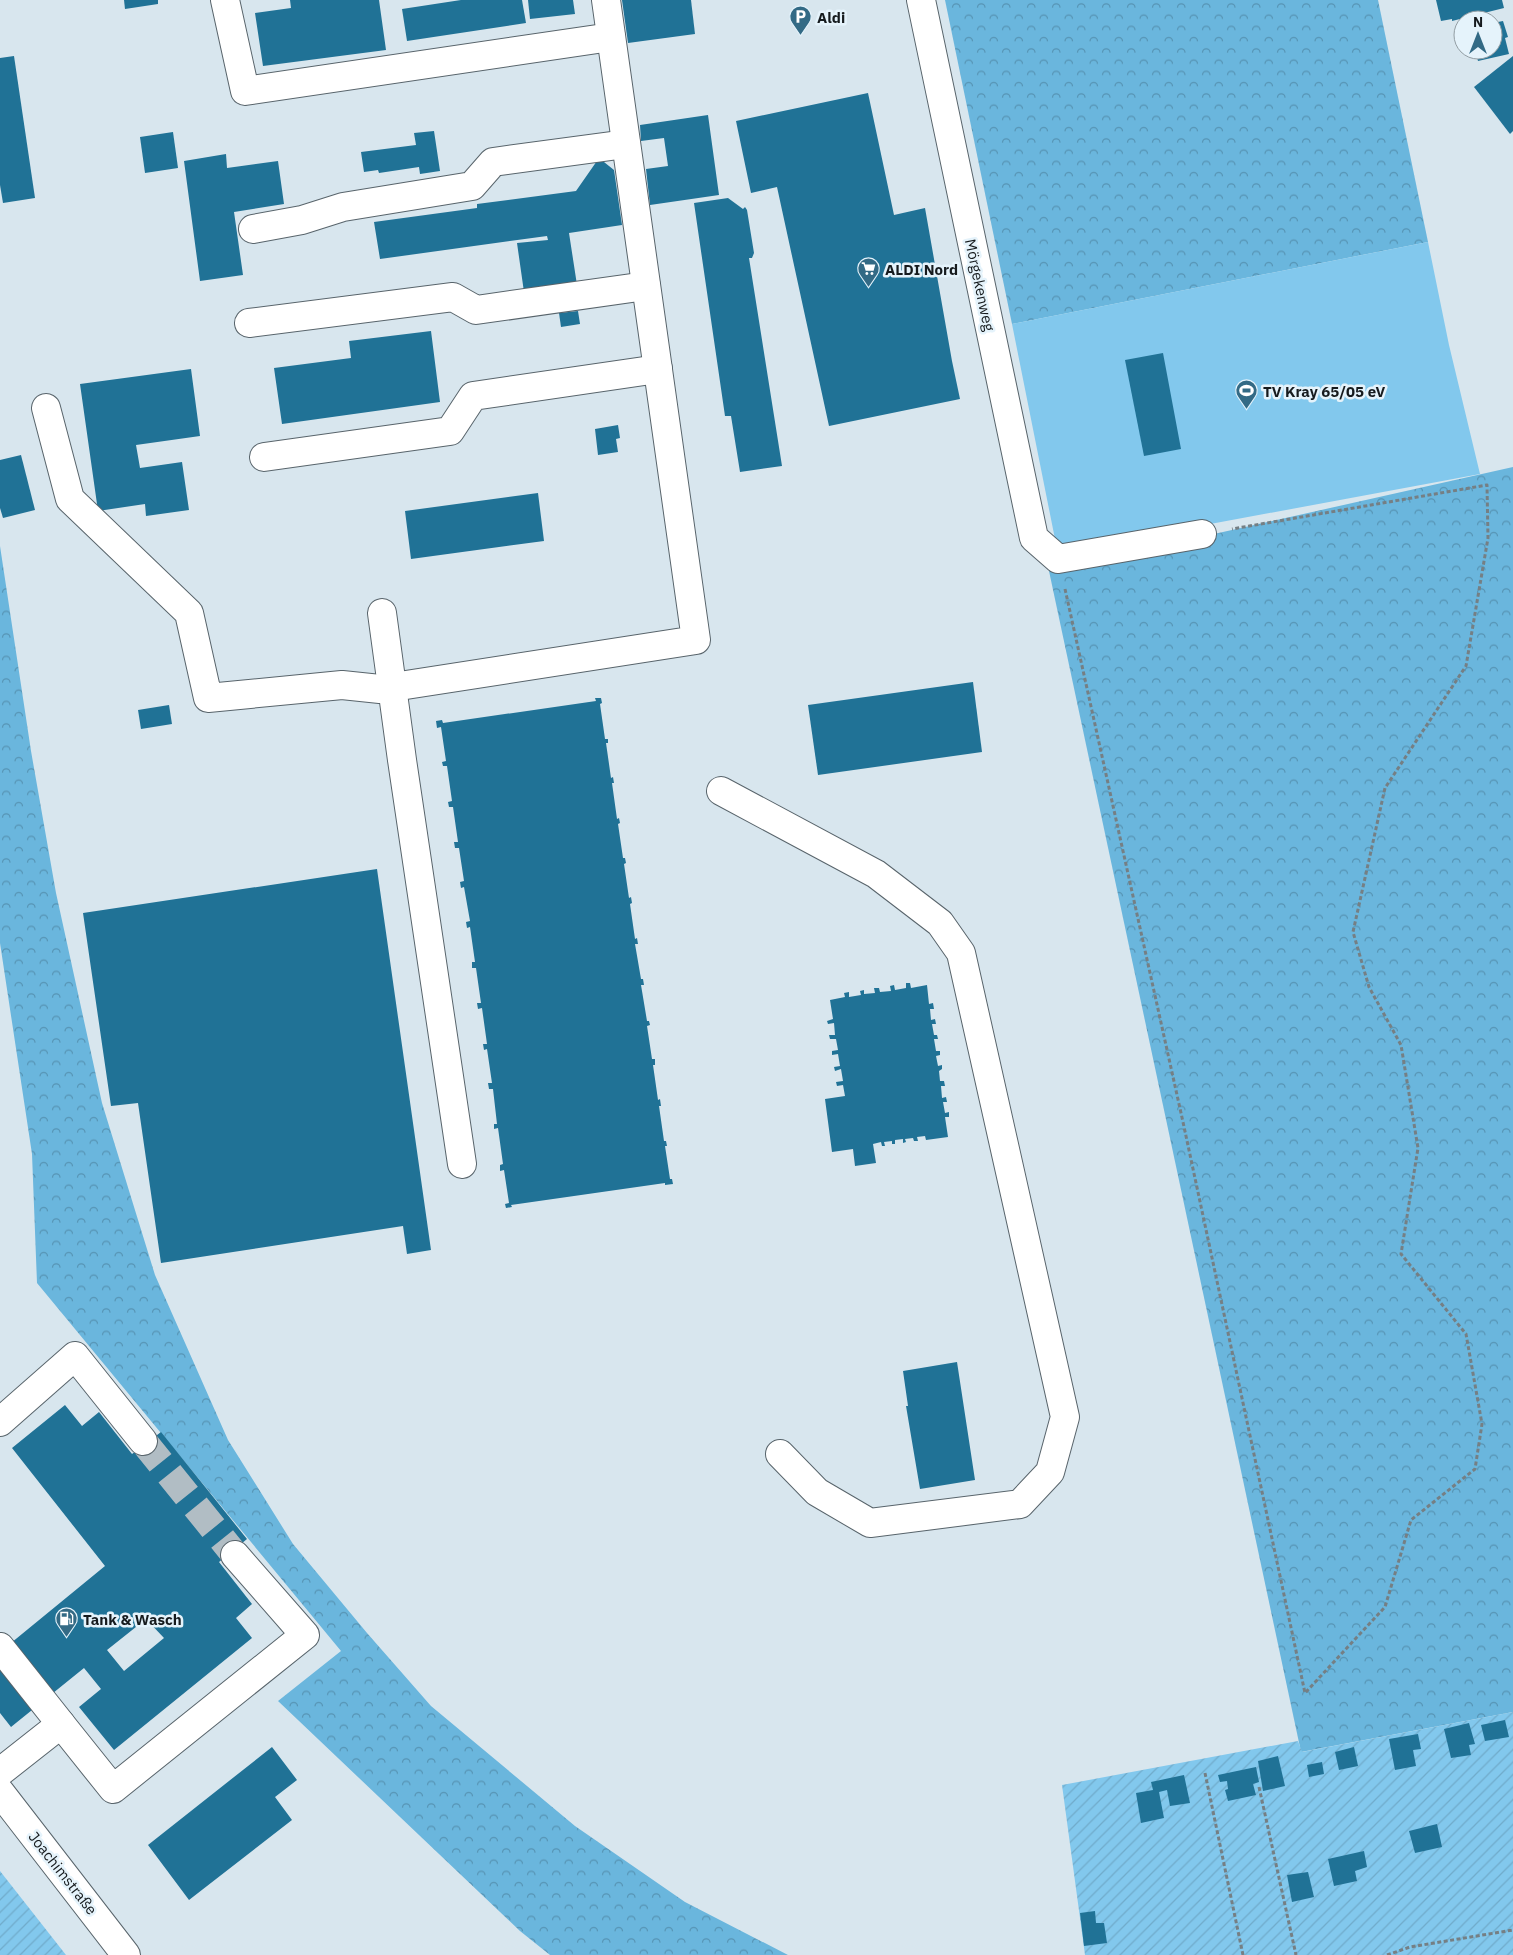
<svg xmlns="http://www.w3.org/2000/svg" width="1513" height="1955" font-family="'IBM Plex Sans',sans-serif">
<style>
.forest{fill:url(#forest-crowns)}
.garden{fill:url(#garden-furrows)}
.pitch{fill:#82c8ed}
.building{fill:#207296;fill-rule:evenodd}
.lines{fill:none;stroke-linecap:round;stroke-linejoin:round}
.minor-tunnel{stroke:#b1bdc4;stroke-width:28;stroke-dasharray:28 14;stroke-linecap:butt}
.minor-casing{stroke:#58646b;stroke-width:30}
.path{stroke:#757f84;stroke-width:3;stroke-dasharray:4 2.5;stroke-linecap:butt}
.minor{stroke:#fff;stroke-width:28}
.labels{text-anchor:middle;dominant-baseline:central;stroke-width:5;stroke-linejoin:round;paint-order:stroke}
.poi-label{font-size:15px;font-weight:bold;fill:#161b1e;stroke:#e5f3fb;text-anchor:start}
.street-label{font-size:15px;fill:#161b1e;stroke:#e5f3fb}
</style>
<defs>
<pattern id="forest-crowns" width="20" height="18" patternUnits="userSpaceOnUse" patternTransform="scale(1.25)"><rect width="20" height="18" fill="#6ab6dd"/><path d="M2 6a3 3 0 1 1 6 0M12 15a3 3 0 1 1 6 0" fill="none" stroke="#5693b3"/></pattern>
<pattern id="garden-furrows" width="10" height="10" patternUnits="userSpaceOnUse" patternTransform="scale(1.25)"><rect width="10" height="10" fill="#82c8ed"/><path d="M-1 1l2-2M0 10L10 0M9 11l2-2" fill="none" stroke="#70abcb"/></pattern>
</defs>
<rect width="100%" height="100%" fill="#d8e6ee"/>
<g class="forest">
<polygon points="945,0 1378,0 1428,242 1012,324"/>
<polygon points="1513,467 1513,1712 1301,1752 1049,571"/>
<polygon points="0,546 31,751 56,893 102,1103 155,1275 228,1440 293,1544 367,1633 431,1706 575,1826 685,1902 788,1955 550,1955 520,1931 278,1701 341,1651 37,1283 32,1154 0,943"/>
</g>
<g class="garden">
<polygon points="1513,1712 1513,1955 1085,1955 1062,1785 1298,1741 1302,1752"/>
<polygon points="0,1871 66,1955 0,1955"/>
</g>
<polygon class="pitch" points="1428,242 1449,345 1480,474 1076,549 1056,544 1012,324"/>
<g class="building">
<polygon points="124,0 158,0 158,4 125,9"/>
<polygon points="290,0 379,0 386,50 263,66 255,13 291,8"/>
<polygon points="461,0 522,0 526,23 407,41 402,9"/>
<polygon points="528,0 573,0 575,14 530,19"/>
<polygon points="622,0 691,0 695,34 628,43"/>
<polygon points="1436,0 1502,0 1504,8 1452,21 1452,19 1441,21"/>
<polygon points="1503,21 1508,37 1505,38 1509,54 1478,61 1475,50 1493,50 1493,23"/>
<polygon points="14,56 35,198 3,203 0,185 0,58"/>
<polygon points="1513,56 1513,131 1510,134 1474,87"/>
<polygon points="868,93 894,215 925,208 952,361 960,399 829,426 777,187 751,193 736,121"/>
<polygon points="708,115 719,195 650,205 646,169 668,166 664,138 641,141 640,125"/>
<polygon points="434,131 440,171 420,174 419,167 379,173 378,170 364,172 361,152 416,145 414,133"/>
<polygon points="173,132 178,168 145,173 140,137"/>
<polygon points="226,154 227,168 278,161 284,204 234,212 243,275 200,281 184,161"/>
<polygon points="599,158 614,170 622,225 569,233 577,285 524,292 517,243 548,240 547,236 380,259 374,222 477,208 477,204 576,191"/>
<polygon points="728,198 743,209 745,207 747,210 754,253 752,258 749,258 782,466 740,472 731,416 725,416 694,203"/>
<polygon points="578,311 580,324 561,327 559,313"/>
<polygon points="431,331 440,402 282,424 274,368 351,358 349,341"/>
<polygon points="1163,353 1181,449 1144,456 1125,360"/>
<polygon points="191,369 200,436 136,445 140,468 182,462 189,510 146,516 145,504 98,511 80,384"/>
<polygon points="618,425 620,438 616,439 618,452 598,455 595,429"/>
<polygon points="21,455 35,510 3,518 0,508 0,460"/>
<polygon points="538,493 544,541 411,559 405,511"/>
<polygon points="973,682 982,752 818,775 808,705"/>
<polygon points="595,698 601,698 602,703 600,704 605,739 608,739 608,743 606,743 611,778 613,777 614,783 612,783 617,819 619,818 620,823 618,824 623,858 625,858 626,863 624,864 629,898 631,897 632,903 630,904 635,939 637,938 638,944 635,944 641,979 643,979 644,985 641,985 647,1021 649,1021 650,1025 647,1026 652,1059 655,1059 655,1065 653,1065 658,1100 660,1099 661,1106 659,1106 664,1141 666,1141 667,1146 665,1146 670,1179 672,1179 673,1184 665,1185 665,1183 511,1205 512,1207 506,1208 505,1204 509,1203 504,1170 500,1171 500,1165 503,1164 498,1128 494,1129 494,1124 497,1124 493,1089 489,1089 488,1083 492,1083 487,1049 484,1050 483,1044 487,1044 482,1008 478,1009 477,1003 481,1003 476,968 472,968 472,962 475,962 470,927 467,928 466,922 470,921 464,887 461,888 460,882 464,881 459,848 455,848 454,842 458,842 453,807 449,807 448,802 452,801 447,766 443,766 442,762 446,761 441,727 437,728 436,721 442,720 443,723 596,701"/>
<polygon points="169,705 172,724 141,729 138,710"/>
<polygon points="377,869 431,1250 407,1254 403,1226 161,1263 138,1103 111,1106 83,913"/>
<polygon points="906,983 910,983 911,988 927,985 929,1004 933,1003 934,1009 930,1009 931,1020 935,1019 936,1024 932,1024 934,1035 937,1035 938,1039 934,1039 936,1051 940,1051 940,1055 936,1056 938,1066 942,1065 942,1069 939,1071 940,1081 944,1081 945,1086 941,1086 942,1098 946,1097 947,1102 943,1102 945,1113 949,1112 949,1117 945,1117 948,1137 926,1140 925,1136 917,1137 918,1141 914,1141 913,1138 905,1139 906,1142 903,1143 903,1139 895,1140 895,1144 892,1144 892,1141 884,1142 885,1146 882,1146 881,1142 873,1144 876,1163 855,1166 853,1149 832,1152 825,1099 845,1096 843,1085 837,1086 836,1082 843,1081 841,1069 835,1071 834,1067 840,1066 838,1054 832,1055 832,1051 838,1050 836,1039 830,1039 829,1035 835,1035 834,1023 828,1024 827,1021 833,1019 830,1000 845,997 844,993 849,992 849,997 861,995 860,991 864,990 864,994 875,993 874,988 879,988 880,992 891,991 890,986 894,985 895,990 906,988"/>
<polygon points="957,1362 975,1480 920,1489 906,1406 908,1406 903,1371"/>
<path d="M65 1405 82 1426 99 1412 132 1454 161 1432 247 1539 219 1562 252 1604 236 1618 252 1638 114 1750 79 1707 101 1689 84 1668 11 1727 0 1713V1652L105 1566 12 1448ZM146 1619 164 1638 124 1671 107 1650Z"/>
<polygon points="1505,1720 1509,1737 1485,1741 1481,1725"/>
<polygon points="1469,1723 1475,1744 1469,1745 1471,1755 1451,1758 1444,1729"/>
<polygon points="1418,1734 1421,1749 1413,1750 1416,1766 1395,1770 1389,1739"/>
<polygon points="272,1747 297,1780 275,1797 292,1820 189,1900 148,1845"/>
<polygon points="1354,1747 1358,1766 1339,1770 1335,1752"/>
<polygon points="1278,1756 1285,1786 1263,1791 1258,1761"/>
<polygon points="1322,1762 1324,1774 1309,1777 1307,1765"/>
<polygon points="1256,1767 1259,1782 1253,1784 1256,1795 1228,1801 1225,1790 1228,1789 1227,1781 1220,1782 1218,1775"/>
<polygon points="1184,1775 1190,1803 1170,1806 1167,1790 1159,1792 1164,1818 1141,1823 1136,1793 1153,1790 1151,1782"/>
<polygon points="1437,1824 1442,1847 1415,1853 1409,1831"/>
<polygon points="1364,1851 1367,1867 1355,1871 1357,1881 1334,1886 1328,1859"/>
<polygon points="1308,1872 1314,1897 1292,1902 1287,1875"/>
<polygon points="1095,1911 1096,1923 1104,1923 1107,1943 1084,1946 1080,1913"/>
</g>
<g class="lines">
<polyline class="minor-tunnel" points="143,1441 235,1555"/>
<defs>
<g id="minor">
<polyline points="225,0 245,91 611,37"/>
<polyline points="921,0 1034,538 1058,559 1202,534"/>
<polyline points="253,229 302,220 343,207 472,186 493,162 626,144"/>
<polyline points="249,323 453,297 476,310 646,286"/>
<polyline points="46,408 70,499 189,613 208,698 342,685 380,689 696,640 606,0"/>
<polyline points="264,457 450,431 473,396 658,369"/>
<polyline points="382,613 402,760 462,1164"/>
<polyline points="721,791 876,874 940,923 961,953 1065,1417 1050,1472 1020,1504 870,1523 817,1492 780,1454"/>
<polyline points="0,1422 75,1356 143,1441"/>
<polyline points="0,1647 61,1724 0,1772"/>
<polyline points="61,1724 113,1789 305,1635 235,1555"/>
<polyline points="0,1792 126,1955"/>
</g>
</defs>
<use href="#minor" class="minor-casing"/>
<g class="path">
<polyline points="1065,589 1183,1122 1305,1693 1385,1607 1411,1520 1475,1469 1482,1424 1466,1334 1401,1254 1418,1148 1401,1045 1369,987 1353,932 1385,788 1466,666 1488,538 1487,485 1232,529"/>
<polyline points="1205,1773 1243,1955"/>
<polyline points="1259,1787 1296,1955"/>
<polyline points="1387,1955 1410,1947 1513,1930"/>
</g>
<use href="#minor" class="minor"/>
</g>
<defs>
<symbol id="parking-pin" viewBox="-11 -11 22 30"><path d="M0 17L-7.5 6A9.5 9.5 0 1 1 7.5 6Z" fill="#336a85" stroke="#e5f3fb"/><path d="M-3.5-5.5H1a3.5 3.5 0 0 1 0 7H-1V5.5H-3.5ZM-1-3.4V-.6H.8a1.4 1.4 0 0 0 0-2.8Z" fill="#fff"/></symbol>
<symbol id="supermarket-pin" viewBox="-11 -11 22 30"><path d="M0 17L-7.5 6A9.5 9.5 0 1 1 7.5 6Z" fill="#336a85" stroke="#e5f3fb"/><path d="M-6-5.5h2.5l.6 2H6L4.5 2H-2.5L-4.4-4H-6ZM-1.5 3.2a1.3 1.3 0 1 0 .1 0ZM3 3.2a1.3 1.3 0 1 0 .1 0Z" fill="#fff"/></symbol>
<symbol id="stadium-pin" viewBox="-11 -11 22 30"><path d="M0 17L-7.5 6A9.5 9.5 0 1 1 7.5 6Z" fill="#336a85" stroke="#e5f3fb"/><path d="M0-5a6.5 5 0 1 0 0 10a6.5 5 0 1 0 0-10ZM-3.5-1.8h7v3.6h-7Z" fill="#fff"/></symbol>
<symbol id="fuel-pin" viewBox="-11 -11 22 30"><path d="M0 17L-7.5 6A9.5 9.5 0 1 1 7.5 6Z" fill="#336a85" stroke="#e5f3fb"/><path d="M-5.5-6h7V0h2V4h1.3V-2.5L3-4.5l.8-.8L6-3V5H2.5V1h-1V6h-7ZM-4.2-4.7v3.2H.2V-4.7Z" fill="#fff"/></symbol>
</defs>
<g fill-rule="evenodd">
<use href="#parking-pin" x="788" y="4" width="25" height="34"/>
<use href="#supermarket-pin" x="856" y="256" width="25" height="34"/>
<use href="#stadium-pin" x="1234" y="378" width="25" height="34"/>
<use href="#fuel-pin" x="54" y="1606" width="25" height="34"/>
</g>
<g class="labels">
<g class="poi-label">
<text x="817" y="17">Aldi</text>
<text x="885" y="269">ALDI Nord</text>
<text x="1263" y="391">TV Kray 65/05 eV</text>
<text x="83" y="1619">Tank &amp; Wasch</text>
</g>
<g class="street-label">
<text transform="translate(980 285) rotate(78)">Mörgekenweg</text>
<text transform="translate(63 1873) rotate(52)">Joachimstraße</text>
</g>
</g>
<g transform="translate(1478 35)"><circle r="24" fill="#e5f3fb" stroke="#929da3"/>
<path d="M0-4L9 19L0 12L-9 19Z" fill="#336a85"/>
<text y="-8" font-size="14" font-weight="bold" text-anchor="middle" fill="#161b1e">N</text>
</g>
</svg>
